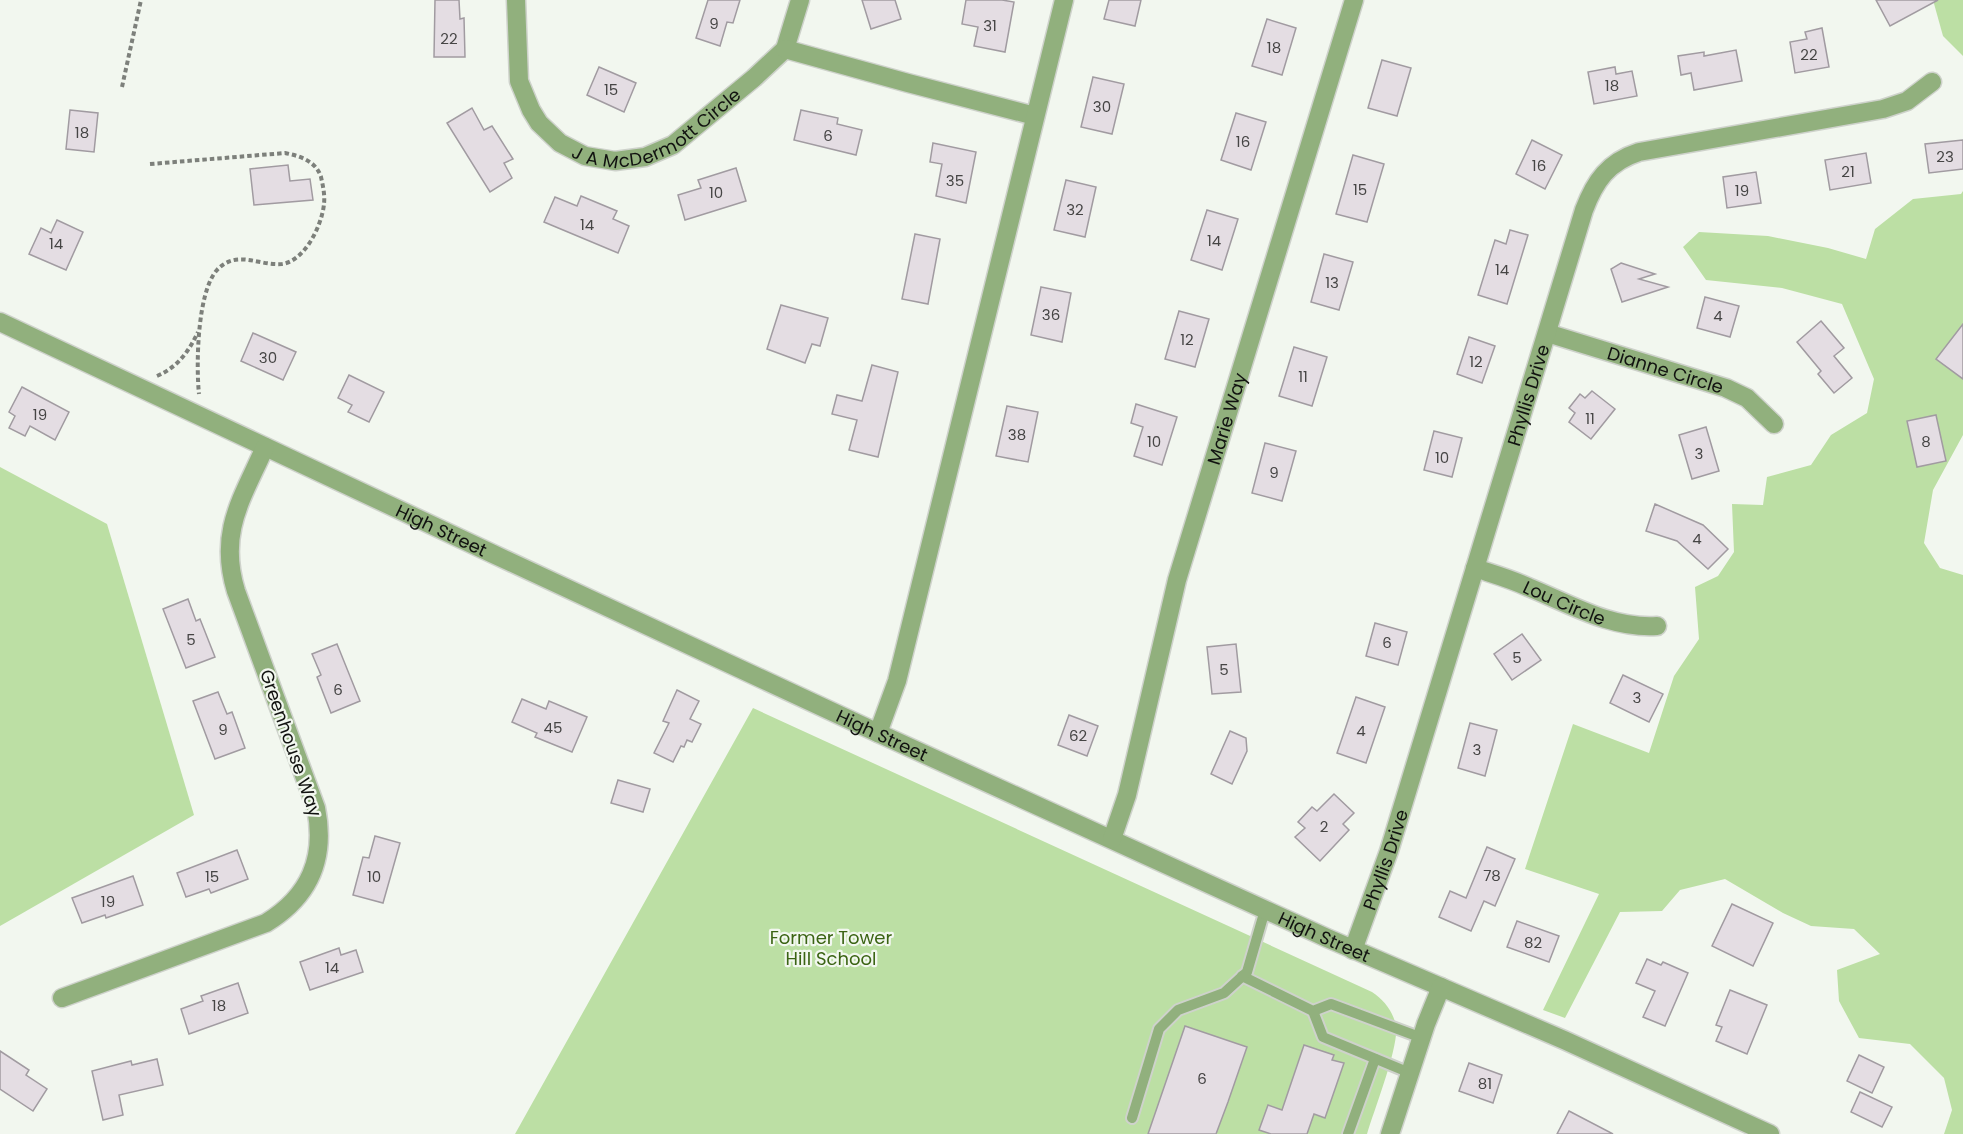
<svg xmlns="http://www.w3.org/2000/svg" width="1963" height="1134" font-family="Poppins,sans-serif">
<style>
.green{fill:#bcdfa4}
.building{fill:#e4dde3;stroke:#a19ba1;stroke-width:1.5}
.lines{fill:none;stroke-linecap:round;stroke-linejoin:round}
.service-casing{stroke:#ced2cb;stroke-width:14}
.minor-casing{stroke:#ced2cb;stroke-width:21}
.path{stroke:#7d807b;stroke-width:4;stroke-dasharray:4.5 3;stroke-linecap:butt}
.service{stroke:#91b07d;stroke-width:10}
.minor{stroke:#91b07d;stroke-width:18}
.labels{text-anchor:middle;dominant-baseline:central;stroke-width:4.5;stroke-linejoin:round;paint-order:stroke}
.number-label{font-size:15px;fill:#464545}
.street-label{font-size:18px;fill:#111210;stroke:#f2f7ef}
.park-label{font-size:18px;fill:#3b6414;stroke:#f2f7ef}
</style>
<rect width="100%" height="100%" fill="#f2f7ef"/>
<g class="green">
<polygon points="1933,0 1963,0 1963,56 1943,36"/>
<polygon points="1963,191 1963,435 1933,490 1924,543 1940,568 1963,575 1963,1134 1944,1134 1952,1110 1944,1078 1910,1044 1859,1038 1839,1001 1837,970 1880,954 1854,929 1811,926 1783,913 1725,879 1680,890 1662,911 1620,912 1565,1018 1543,1010 1599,894 1525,869 1573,724 1649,753 1674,676 1699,639 1695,587 1718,576 1734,552 1732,504 1763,505 1767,477 1811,465 1831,435 1867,413 1874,379 1842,304 1782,288 1706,280 1683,247 1699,232 1768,236 1828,248 1866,259 1875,229 1913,199 1961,194"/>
<polygon points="0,467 107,524 194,815 0,926"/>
<path d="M753 708 1372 992C1384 1000 1393 1011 1396 1026 1399 1047 1374 1110 1367 1134H515Z"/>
</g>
<g class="building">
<polygon points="435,0 459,0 460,19 464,18 465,57 434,57"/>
<polygon points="708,0 740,0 733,23 727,22 720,46 696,38"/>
<polygon points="862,0 895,0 901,19 871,29"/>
<polygon points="966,0 1002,0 1014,2 1005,52 974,46 978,27 962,24"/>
<polygon points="1109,0 1141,0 1135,26 1104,19"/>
<polygon points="1876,0 1938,0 1890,26"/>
<polygon points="1267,19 1296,28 1282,75 1252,66"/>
<polygon points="1822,28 1829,67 1795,73 1790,42 1807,39 1805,32"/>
<polygon points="1736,50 1742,81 1694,90 1691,73 1681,75 1678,56 1704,52 1704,56"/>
<polygon points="1382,60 1411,68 1397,116 1368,108"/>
<polygon points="599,67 636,83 624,112 587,95"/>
<polygon points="1615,67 1616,74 1632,71 1637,96 1594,104 1588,72"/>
<polygon points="1093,77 1124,84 1112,134 1081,127"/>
<polygon points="472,108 484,130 492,126 513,159 504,163 512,178 490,192 447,123"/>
<polygon points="70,110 98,113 94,152 66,149"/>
<polygon points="801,110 838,118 837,124 862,130 856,155 794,140"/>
<polygon points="1236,113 1266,122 1251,170 1221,160"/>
<polygon points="1532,140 1562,155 1545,189 1516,174"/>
<polygon points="1963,140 1963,169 1929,173 1925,144"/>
<polygon points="933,143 976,152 966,203 936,196 942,164 930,162"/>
<polygon points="1866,153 1871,183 1830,190 1825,160"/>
<polygon points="1353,155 1384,164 1367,222 1336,214"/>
<polygon points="288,165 290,181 310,179 313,200 254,205 250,169"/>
<polygon points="736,168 746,201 685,220 678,195 701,188 698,180"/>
<polygon points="1756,172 1761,203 1727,208 1723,177"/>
<polygon points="1066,180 1096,187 1085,237 1054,230"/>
<polygon points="581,196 617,211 613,219 629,226 618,253 544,222 555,197 577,206"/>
<polygon points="1207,210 1238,219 1222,270 1191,260"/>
<polygon points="57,220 83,232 66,270 29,254 41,228 51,233"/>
<polygon points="1510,230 1528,235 1507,304 1478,295 1495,240 1506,244"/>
<polygon points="915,234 940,239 928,304 902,299"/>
<polygon points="1324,254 1353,262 1339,310 1311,302"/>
<polygon points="1621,263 1655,274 1639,279 1668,287 1622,302 1611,269"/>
<polygon points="1041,287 1071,293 1062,342 1031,335"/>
<polygon points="1705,297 1739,306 1730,337 1697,328"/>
<polygon points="781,305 828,318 820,346 812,344 805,363 767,349"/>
<polygon points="1179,311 1209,319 1195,367 1165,359"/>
<polygon points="1821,321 1844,348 1834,356 1852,378 1834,393 1818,374 1821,371 1797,342"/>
<polygon points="1963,324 1963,379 1936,359"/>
<polygon points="253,333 296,352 283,380 241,361"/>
<polygon points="1469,337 1495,346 1482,383 1457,374"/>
<polygon points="1294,347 1327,357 1312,406 1279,396"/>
<polygon points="872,365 898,372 878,457 849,450 857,420 832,414 837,395 862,401"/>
<polygon points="349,375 384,392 369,422 348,412 352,405 338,398"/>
<polygon points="22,387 69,412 55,440 30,426 25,436 9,428 15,416 9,412"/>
<polygon points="1592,391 1615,409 1591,439 1569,422 1575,413 1569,408 1580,394 1585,398"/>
<polygon points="1136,404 1177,417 1162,465 1134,456 1143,427 1131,423"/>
<polygon points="1007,406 1038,412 1028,462 996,456"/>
<polygon points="1936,415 1946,461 1917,467 1907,421"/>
<polygon points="1706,427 1719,471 1692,479 1679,435"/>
<polygon points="1434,431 1462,438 1452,477 1424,470"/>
<polygon points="1265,443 1296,451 1282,501 1252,493"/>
<polygon points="1655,504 1703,525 1728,549 1708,569 1677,541 1646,531"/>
<polygon points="188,599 196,621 200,619 215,657 186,668 163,609"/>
<polygon points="1375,623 1407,632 1398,665 1366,656"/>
<polygon points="1522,634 1541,660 1512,680 1494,654"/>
<polygon points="337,644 360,701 331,713 317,677 321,675 312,654"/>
<polygon points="1236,644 1241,692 1212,694 1207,647"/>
<polygon points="1623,675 1663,694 1649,722 1610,703"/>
<polygon points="677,690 699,701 690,719 701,724 692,742 687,740 684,747 681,746 673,762 654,753 669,723 663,721"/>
<polygon points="218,692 227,714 232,712 245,748 215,759 193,701"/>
<polygon points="1356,697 1385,707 1366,763 1337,753"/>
<polygon points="522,699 546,709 549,701 587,717 572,752 535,737 537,733 512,722"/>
<polygon points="1069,715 1098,726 1087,756 1058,745"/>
<polygon points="1470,723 1497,730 1485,776 1458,768"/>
<polygon points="1230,731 1246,738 1247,751 1232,784 1211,774"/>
<polygon points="618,780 650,789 643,812 611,803"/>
<polygon points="1334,794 1354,813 1343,824 1349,830 1320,861 1295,837 1305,828 1298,822 1312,807 1317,811"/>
<polygon points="375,836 400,843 383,903 353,895 363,857 369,858"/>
<polygon points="1487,847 1515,859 1495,906 1484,901 1471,931 1439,917 1450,891 1466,898"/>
<polygon points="237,850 248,879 211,893 209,889 186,897 177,873"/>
<polygon points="133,876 143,905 106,918 105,915 82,923 72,898"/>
<polygon points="1732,904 1773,923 1753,966 1712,946"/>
<polygon points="1517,921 1559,936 1549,962 1507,947"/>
<polygon points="339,948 341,955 356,950 363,972 310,990 300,962"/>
<polygon points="1647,959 1661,965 1663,962 1688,973 1665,1026 1643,1017 1655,991 1636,983"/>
<polygon points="238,983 248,1013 189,1034 181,1009 203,1001 201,996"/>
<polygon points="1730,990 1767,1005 1747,1054 1716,1041 1722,1027 1716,1025"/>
<polygon points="1185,1026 1247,1047 1228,1102 1216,1134 1148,1134"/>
<polygon points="1304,1045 1334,1055 1332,1060 1344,1063 1325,1118 1314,1114 1307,1134 1271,1134 1259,1130 1268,1105 1282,1110"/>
<polygon points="0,1051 29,1070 26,1075 47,1089 33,1111 0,1089"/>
<polygon points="1859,1055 1884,1067 1872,1093 1847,1081"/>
<polygon points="157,1059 163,1085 119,1095 123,1115 103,1120 92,1071 131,1061 132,1065"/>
<polygon points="1469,1063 1502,1075 1493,1103 1459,1091"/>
<polygon points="1860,1092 1892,1107 1882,1127 1851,1112"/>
<polygon points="1569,1111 1613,1134 1557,1134"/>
</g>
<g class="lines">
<defs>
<g id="service">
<polyline points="1242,976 1313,1011 1331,1004 1422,1038"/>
<polyline points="1313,1011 1323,1037 1410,1073"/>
<polyline points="1132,1118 1159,1029 1178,1010 1224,993 1247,972 1265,910"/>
<polyline points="1348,1134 1375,1059"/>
</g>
<g id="minor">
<path id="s1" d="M516 0 519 81 531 110 539 123 560 143 585 156 615 161 645 157 673 145 754 78 785 49 800 0"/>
<polyline points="785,49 908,83 1035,116"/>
<path id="s2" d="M0 322 491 553 878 733 1327 938 1564 1040 1770 1134"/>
<path id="s3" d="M1547 333 1726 388 1747 398 1774 424"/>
<path id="s4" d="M1475 568C1493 574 1511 579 1528 587 1570 604 1611 629 1657 626"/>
<polyline points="878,733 897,681 1064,0"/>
<path id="s5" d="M1112 839 1127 795 1177 580 1354 0"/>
<path id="s6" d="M1353 950 1389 851 1584 210C1595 181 1608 162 1639 152L1883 109 1907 101 1932 82"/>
<path d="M62 998 266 923C310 896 326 858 316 808L236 591C218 532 242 499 265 447"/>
<polyline points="1390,1134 1426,1024 1441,987"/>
</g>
</defs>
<use href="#service" class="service-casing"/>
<use href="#minor" class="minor-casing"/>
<g class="path">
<polyline points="122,87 141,0"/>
<path d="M150 164 285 153C300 156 316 161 321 177 323 186 325 195 324 204 322 225 305 261 282 264 258 266 237 249 217 270 197 292 196 366 199 394"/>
<path d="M157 376C178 367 189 351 198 332"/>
</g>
<use href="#service" class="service"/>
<use href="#minor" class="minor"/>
</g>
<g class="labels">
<g class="number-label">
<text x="714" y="23">9</text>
<text x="990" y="25">31</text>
<text x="449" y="38">22</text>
<text x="1274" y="47">18</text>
<text x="1809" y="54">22</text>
<text x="1612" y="85">18</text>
<text x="611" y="89">15</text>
<text x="1102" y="106">30</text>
<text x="82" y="132">18</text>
<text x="828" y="135">6</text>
<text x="1243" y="141">16</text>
<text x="1945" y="156">23</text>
<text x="1539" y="165">16</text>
<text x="1848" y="171">21</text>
<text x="955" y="180">35</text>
<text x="1360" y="189">15</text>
<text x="1742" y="190">19</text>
<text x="716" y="192">10</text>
<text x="1075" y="209">32</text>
<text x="587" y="224">14</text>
<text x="1214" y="240">14</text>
<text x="56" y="243">14</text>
<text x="1502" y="269">14</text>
<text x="1332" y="282">13</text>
<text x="1051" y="314">36</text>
<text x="1718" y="315">4</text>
<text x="1187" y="339">12</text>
<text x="268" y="357">30</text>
<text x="1476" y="361">12</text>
<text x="1303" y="376">11</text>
<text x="40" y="414">19</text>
<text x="1590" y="418">11</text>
<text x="1017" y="434">38</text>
<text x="1154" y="441">10</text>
<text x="1926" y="441">8</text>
<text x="1699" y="453">3</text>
<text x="1442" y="457">10</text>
<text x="1274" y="472">9</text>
<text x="1697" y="538">4</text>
<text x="191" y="639">5</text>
<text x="1387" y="642">6</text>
<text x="1517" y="657">5</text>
<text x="1224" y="669">5</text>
<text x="338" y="689">6</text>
<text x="1637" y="697">3</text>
<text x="553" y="727">45</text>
<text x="223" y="729">9</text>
<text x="1361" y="730">4</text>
<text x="1078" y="735">62</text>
<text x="1477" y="749">3</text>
<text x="1324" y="826">2</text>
<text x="1492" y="875">78</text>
<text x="212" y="876">15</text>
<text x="374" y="876">10</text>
<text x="108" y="901">19</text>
<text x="1533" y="942">82</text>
<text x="332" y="967">14</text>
<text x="219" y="1005">18</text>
<text x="1202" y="1078">6</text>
<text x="1485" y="1083">81</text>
</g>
<g class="street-label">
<text stroke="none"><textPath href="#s1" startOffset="266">J A McDermott Circle</textPath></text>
<text stroke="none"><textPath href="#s3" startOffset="124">Dianne Circle</textPath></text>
<text stroke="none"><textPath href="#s6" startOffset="582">Phyllis Drive</textPath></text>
<text stroke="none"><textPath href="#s5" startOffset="436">Marie Way</textPath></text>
<text stroke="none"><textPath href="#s2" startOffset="488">High Street</textPath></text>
<text stroke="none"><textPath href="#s4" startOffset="96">Lou Circle</textPath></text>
<text stroke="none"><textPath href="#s2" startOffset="974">High Street</textPath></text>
<text transform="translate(291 743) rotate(71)">Greenhouse Way</text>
<text stroke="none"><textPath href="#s6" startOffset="96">Phyllis Drive</textPath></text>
<text stroke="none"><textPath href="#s2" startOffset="1460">High Street</textPath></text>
</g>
<g class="park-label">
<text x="831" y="937">Former Tower<tspan x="831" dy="21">Hill School</tspan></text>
</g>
</g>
</svg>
